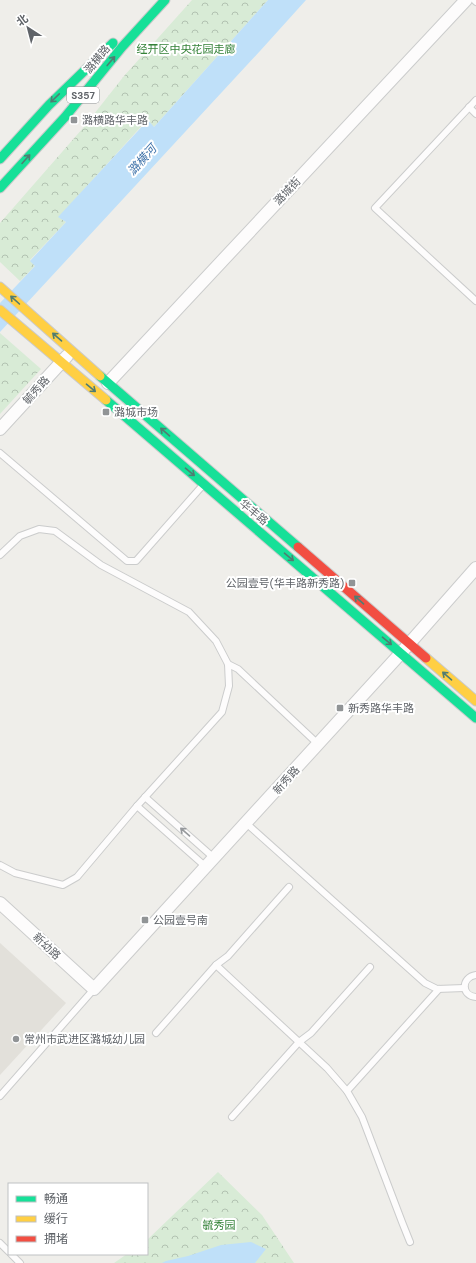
<svg xmlns="http://www.w3.org/2000/svg" width="476" height="1263" font-family="'DM Sans','Noto Sans SC',sans-serif">
<style>
.education{fill:#e2e0da}
.forest{fill:url(#forest-crowns)}
.water{fill:#bfe0f9}
.lines{fill:none;stroke-linecap:round;stroke-linejoin:round}
.lane-casing{stroke:#cbcccc;stroke-width:8}
.street-casing{stroke:#cbcccc;stroke-width:14}
.fast-casing{stroke:#cacacb;stroke-width:11}
.slow-casing{stroke:#cacacb;stroke-width:11}
.jam-casing{stroke:#cacacb;stroke-width:11}
.lane{stroke:#fdfcfc;stroke-width:6}
.street{stroke:#fdfcfc;stroke-width:12}
.fast{stroke:#16e098;stroke-width:9}
.slow{stroke:#ffcf43;stroke-width:9}
.jam{stroke:#f24e42;stroke-width:9}
.oneway{stroke:#507c72}
.oneway2{stroke:#96999c}
.poi-dot{fill:#919496;stroke:#fff;stroke-width:1.5}
.labels{text-anchor:middle;dominant-baseline:central;stroke-width:4;stroke-linejoin:round;paint-order:stroke}
.shield{fill:#fff;stroke:#8f9295;stroke-width:1}
.shield-label{font-size:10px;font-weight:bold;fill:#5f6368}
.park-label{font-size:11px;fill:#348238;stroke:#fff}
.street-label{font-size:11px;fill:#5f6368;stroke:#fff}
.poi-label{font-size:11px;fill:#5f6368;stroke:#fff;text-anchor:start}
.water-label{font-size:12px;font-style:italic;fill:#4174aa;stroke:#fff}
</style>
<defs>
<pattern id="forest-crowns" width="20" height="18" patternUnits="userSpaceOnUse"><rect width="20" height="18" fill="#d8ebd6"/><path d="M2 6a3 3 0 1 1 6 0M12 15a3 3 0 1 1 6 0" fill="none" stroke="#b2c2b1"/></pattern>
</defs>
<rect width="100%" height="100%" fill="#efeeea"/>
<polygon class="education" points="0,943 66,1003 0,1075"/>
<g class="forest">
<polygon points="192,0 268,0 154,127 147,120 59,217 66,222 30,260 35,266 20,281 0,262 0,223 83,128 124,76"/>
<polygon points="0,333 41,369 0,414"/>
<polygon points="218,1172 262,1215 294,1263 114,1263 127,1254 147,1254 147,1240"/>
</g>
<g class="water">
<polygon points="268,0 306,0 260,51 0,332 0,303 35,266 30,261 66,222 58,217 148,120 154,127"/>
<polygon points="251,1242 266,1249 255,1263 162,1263 166,1261 188,1256 221,1245"/>
</g>
<g class="lines">
<defs>
<g id="lane">
<polyline points="474,0 476,2"/>
<polyline points="476,100 375,208 476,301"/>
<polyline points="469,107 476,114"/>
<polyline points="0,453 127,561 136,561 203,485"/>
<polyline points="0,555 20,536 39,529 55,531 101,565 189,612 216,641 228,664 229,686 222,712 137,806 77,877 63,885 15,873 0,865"/>
<polyline points="228,664 238,669 318,744"/>
<polyline points="145,797 214,858"/>
<polyline points="137,806 206,867"/>
<polyline points="246,823 425,983 437,989 464,988"/>
<polyline points="216,965 327,1068 347,1091 362,1117 402,1222 410,1242"/>
<path d="M476 975C461 977 461 996 476 997"/>
<polyline points="156,1033 216,965 228,956 289,887"/>
<polyline points="347,1091 439,989"/>
<polyline points="0,1096 94,989"/>
<polyline points="232,1117 299,1042 311,1033 370,967"/>
<polyline points="0,1243 9,1252"/>
<polyline points="11,1254 20,1263"/>
</g>
<g id="street">
<polyline points="108,383 466,0"/>
<polyline points="0,429 67,356"/>
<polyline points="0,903 94,989 401,653 476,568"/>
</g>
<g id="fast">
<polyline points="0,159 49,105 113,43"/>
<polyline points="0,188 65,117 122,47 165,0"/>
<polyline points="100,376 298,547"/>
<polyline points="106,400 476,718"/>
</g>
<g id="slow">
<polyline points="0,287 100,376"/>
<polyline points="0,310 106,400"/>
<polyline points="426,658 476,701"/>
</g>
<polyline id="jam" points="298,547 426,658"/>
</defs>
<use href="#lane" class="lane-casing"/>
<use href="#street" class="street-casing"/>
<use href="#fast" class="fast-casing"/>
<use href="#slow" class="slow-casing"/>
<use href="#jam" class="jam-casing"/>
<use href="#lane" class="lane"/>
<use href="#street" class="street"/>
<use href="#fast" class="fast"/>
<use href="#slow" class="slow"/>
<use href="#jam" class="jam"/>
</g>
<defs><path id="oneway-shaft" d="M-6 0H5M1.5-3L5.5 0L1.5 3" fill="none" stroke-width="1.6" stroke-linecap="round" stroke-linejoin="round"/></defs>
<g class="oneway">
<use href="#oneway-shaft" transform="translate(111 61) rotate(-50)"/>
<use href="#oneway-shaft" transform="translate(55 98) rotate(136)"/>
<use href="#oneway-shaft" transform="translate(26 159) rotate(-48)"/>
<use href="#oneway-shaft" transform="translate(15 300) rotate(-138)"/>
<use href="#oneway-shaft" transform="translate(57 337) rotate(-139)"/>
<use href="#oneway-shaft" transform="translate(91 388) rotate(40)"/>
<use href="#oneway-shaft" transform="translate(165 432) rotate(-139)"/>
<use href="#oneway-shaft" transform="translate(190 472) rotate(40)"/>
<use href="#oneway-shaft" transform="translate(289 557) rotate(40)"/>
<use href="#oneway-shaft" transform="translate(359 600) rotate(-139)"/>
<use href="#oneway-shaft" transform="translate(387 641) rotate(40)"/>
<use href="#oneway-shaft" transform="translate(447 676) rotate(-139)"/>
</g>
<use class="oneway2" href="#oneway-shaft" transform="translate(185 832) rotate(-139)"/>
<g class="poi-dot">
<rect x="70" y="116" width="8" height="8" rx="2"/>
<rect x="102" y="408" width="8" height="8" rx="2"/>
<rect x="348" y="579" width="8" height="8" rx="2"/>
<rect x="336" y="704" width="8" height="8" rx="2"/>
<rect x="141" y="916" width="8" height="8" rx="2"/>
<circle cx="16" cy="1039" r="4"/>
</g>
<g class="labels">
<rect class="shield" x="67" y="87" width="32" height="16" rx="3"/>
<g class="shield-label">
<text x="83" y="95">S357</text>
</g>
<g class="park-label">
<text x="186" y="49">经开区中央花园走廊</text>
<text x="219" y="1225">毓秀园</text>
</g>
<g class="street-label">
<text transform="translate(97 59) rotate(-50)">潞横路</text>
<text transform="translate(287 191) rotate(-47)">潞城街</text>
<text transform="translate(36 390) rotate(-48)">毓秀路</text>
<text transform="translate(254 512) rotate(40)">华丰路</text>
<text transform="translate(286 780) rotate(-48)">新秀路</text>
<text transform="translate(47 946) rotate(43)">新幼路</text>
</g>
<g class="poi-label">
<text x="82" y="120">潞横路华丰路</text>
<text x="114" y="412">潞城市场</text>
<text x="344" y="583" text-anchor="end">公园壹号(华丰路新秀路)</text>
<text x="348" y="708">新秀路华丰路</text>
<text x="153" y="920">公园壹号南</text>
<text x="24" y="1039">常州市武进区潞城幼儿园</text>
</g>
<g class="water-label">
<text transform="translate(142 160) rotate(-48)">潞横河</text>
</g>
</g>
<rect x="8" y="1183" width="140" height="72" fill="#ffffff" stroke="#bfc1c3"/>
<rect x="16" y="1196" width="20" height="6" fill="#16e098" stroke="#bfc1c3"/>
<text x="44" y="1203" font-size="12" fill="#5f6368">畅通</text>
<rect x="16" y="1216" width="20" height="6" fill="#ffcf43" stroke="#bfc1c3"/>
<text x="44" y="1223" font-size="12" fill="#5f6368">缓行</text>
<rect x="16" y="1236" width="20" height="6" fill="#f24e42" stroke="#bfc1c3"/>
<text x="44" y="1243" font-size="12" fill="#5f6368">拥堵</text>
<g transform="translate(28 28) rotate(324)" stroke="#ffffff" stroke-width="3" paint-order="stroke">
<path d="M0-3L7 15L0 10L-7 15Z" fill="#5f6368"/>
<text y="-6" font-size="11" font-weight="bold" text-anchor="middle" fill="#5f6368">北</text>
</g>
</svg>
